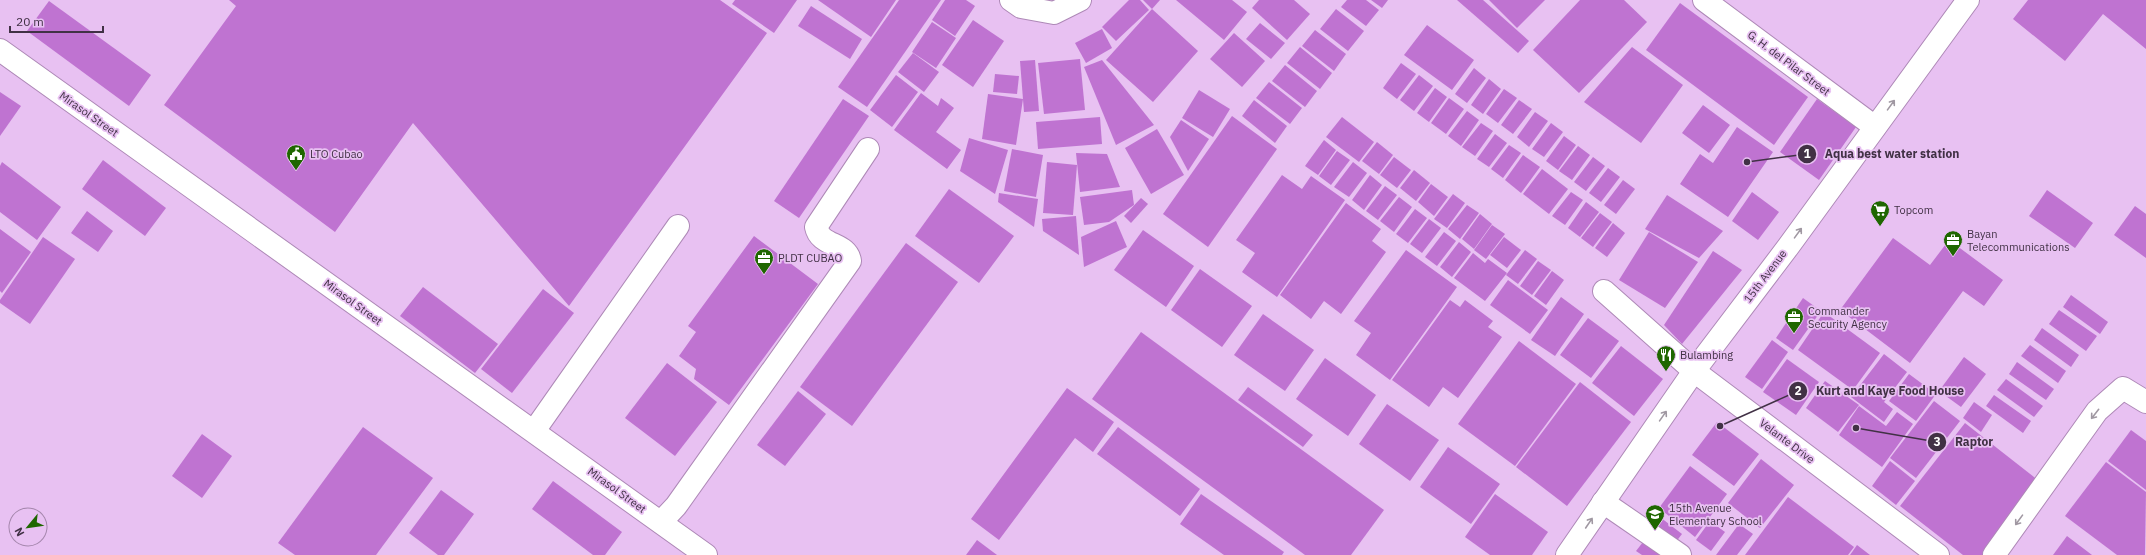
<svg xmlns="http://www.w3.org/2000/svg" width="2146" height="555" font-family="'IBM Plex Sans',sans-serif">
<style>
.building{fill:#bf73d1}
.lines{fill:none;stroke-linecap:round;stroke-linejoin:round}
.minor-casing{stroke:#ae89b7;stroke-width:24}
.major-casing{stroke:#ae89b7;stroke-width:24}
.minor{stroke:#fff;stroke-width:22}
.major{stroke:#fff;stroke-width:22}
.oneway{stroke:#a098a2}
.labels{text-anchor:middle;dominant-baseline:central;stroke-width:3.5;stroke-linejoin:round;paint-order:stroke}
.street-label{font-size:11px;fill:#413145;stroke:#e8c1f2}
.poi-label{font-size:11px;fill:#413145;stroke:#e8c1f2;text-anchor:start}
.leader{fill:none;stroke:#413145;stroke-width:1.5}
.callout-dot{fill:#413145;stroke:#e8c1f2;stroke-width:1.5}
.mark-label{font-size:12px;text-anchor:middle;font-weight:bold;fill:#fff}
.callout-label{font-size:12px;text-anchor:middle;font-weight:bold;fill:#413145;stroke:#e8c1f2;stroke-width:3.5;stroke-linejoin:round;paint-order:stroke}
</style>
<rect width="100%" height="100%" fill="#e8c1f2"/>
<g class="building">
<polygon points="229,0 720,0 767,33 569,306 413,123 335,232 164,105 236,6"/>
<polygon points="735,0 797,0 774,33 732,4"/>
<polygon points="818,0 896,0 871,37"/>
<polygon points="899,0 941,0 867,107 838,87"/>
<polygon points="945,0 966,0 975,6 955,36 932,20"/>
<polygon points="1129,0 1140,0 1149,10 1116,41 1102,27"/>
<polygon points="1143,0 1160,0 1152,9"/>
<polygon points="1176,0 1232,0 1247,12 1224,40"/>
<polygon points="1259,0 1294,0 1310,14 1287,40 1252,8"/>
<polygon points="1347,0 1366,0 1379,10 1366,26 1341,7"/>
<polygon points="1371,0 1388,0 1382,8"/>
<polygon points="1457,0 1483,0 1529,41 1518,53"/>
<polygon points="1489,0 1545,0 1517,28"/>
<polygon points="1580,0 1624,0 1647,22 1579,93 1533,50"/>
<polygon points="2028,0 2146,0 2146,49 2103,14 2065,61 2013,19"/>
<polygon points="49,1 151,75 129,106 27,31"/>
<polygon points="1680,3 1808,97 1774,145 1646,50"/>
<polygon points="811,6 862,39 850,59 798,26"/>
<polygon points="1152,9 1198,51 1153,102 1106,60"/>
<polygon points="1336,9 1364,31 1348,51 1320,29"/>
<polygon points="973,20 1004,41 973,87 942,65"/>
<polygon points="932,22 956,38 936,68 912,52"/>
<polygon points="1260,23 1285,43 1271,59 1246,39"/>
<polygon points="1427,25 1474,60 1452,90 1404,55"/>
<polygon points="1102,29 1112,48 1086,63 1075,43"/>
<polygon points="1315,30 1346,54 1334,71 1302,46"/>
<polygon points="1234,33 1265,61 1242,87 1210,59"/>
<polygon points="1300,47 1332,73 1320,89 1287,63"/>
<polygon points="1632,47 1683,85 1641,143 1584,102"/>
<polygon points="913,53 939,72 924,92 898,72"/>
<polygon points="1080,59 1085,110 1044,114 1038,63"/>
<polygon points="1035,60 1039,111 1024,112 1020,61"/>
<polygon points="1102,60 1154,125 1116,145 1084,67"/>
<polygon points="1401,63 1416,74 1397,99 1383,88"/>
<polygon points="1285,65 1317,91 1305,107 1272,81"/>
<polygon points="1474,68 1486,78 1467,103 1455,94"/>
<polygon points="995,74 1019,76 1017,94 993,92"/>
<polygon points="896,75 918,92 892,127 870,110"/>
<polygon points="1419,75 1433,86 1414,111 1400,100"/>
<polygon points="1489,79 1501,89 1483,114 1471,105"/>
<polygon points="1269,82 1302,108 1290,124 1256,98"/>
<polygon points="1435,88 1447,97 1429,122 1417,113"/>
<polygon points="1504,89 1517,98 1498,123 1486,114"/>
<polygon points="1199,90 1230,109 1213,137 1182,118"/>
<polygon points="0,92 21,106 0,136"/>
<polygon points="921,93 938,106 941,98 954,108 936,132 961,150 947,169 894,130"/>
<polygon points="988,94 1023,99 1016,145 982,139"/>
<polygon points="1449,98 1464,109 1446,134 1431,123"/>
<polygon points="843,99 869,116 799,218 774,201"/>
<polygon points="1817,99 1856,127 1819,180 1780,152"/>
<polygon points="1254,100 1287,126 1275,143 1242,116"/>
<polygon points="1519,100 1532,109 1513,134 1501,125"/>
<polygon points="1703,105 1730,125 1709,153 1682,133"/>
<polygon points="1467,111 1479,120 1461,146 1448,136"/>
<polygon points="1535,112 1548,121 1529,147 1517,137"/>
<polygon points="1232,116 1277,149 1208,247 1163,214"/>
<polygon points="1100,117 1102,144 1038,149 1036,122"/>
<polygon points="1342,117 1374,142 1359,162 1326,137"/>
<polygon points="1181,120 1209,139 1188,171 1170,137"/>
<polygon points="1481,123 1493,131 1475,156 1462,147"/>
<polygon points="1551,123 1563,132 1544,157 1532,149"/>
<polygon points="1737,127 1773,152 1728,217 1680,184 1700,154 1713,163"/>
<polygon points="1157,129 1184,175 1151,194 1125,148"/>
<polygon points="1495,134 1507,143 1489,167 1477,159"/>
<polygon points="1564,136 1576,145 1558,170 1546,161"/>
<polygon points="969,138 1008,150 995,194 960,171"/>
<polygon points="1324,140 1336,150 1318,175 1305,166"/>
<polygon points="1377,142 1393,155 1379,174 1362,161"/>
<polygon points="1509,145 1521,153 1503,178 1491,169"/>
<polygon points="1578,146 1590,155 1572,180 1559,171"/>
<polygon points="1012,149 1043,155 1036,197 1004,191"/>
<polygon points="1337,151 1350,160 1331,185 1319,176"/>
<polygon points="1076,153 1107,154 1120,187 1080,192"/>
<polygon points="1523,155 1540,167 1521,193 1505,180"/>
<polygon points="1394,157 1411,170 1397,188 1380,175"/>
<polygon points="1593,157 1605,166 1586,191 1574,182"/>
<polygon points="103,160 166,208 145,236 82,189"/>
<polygon points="2,162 61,207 37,240 0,212 0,166"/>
<polygon points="1047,162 1077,165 1073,215 1043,213"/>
<polygon points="1353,162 1367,173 1349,197 1334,187"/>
<polygon points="1608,168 1620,177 1601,202 1589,193"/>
<polygon points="1542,169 1568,189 1549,214 1523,194"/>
<polygon points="1414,170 1430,183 1416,201 1400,188"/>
<polygon points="1282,175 1302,189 1311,176 1345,200 1277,297 1242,272 1255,253 1236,240"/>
<polygon points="1370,175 1382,185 1364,210 1352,200"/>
<polygon points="1623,180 1635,189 1616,214 1604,205"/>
<polygon points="1431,184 1448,197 1434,216 1418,202"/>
<polygon points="1385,186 1397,195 1378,220 1366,211"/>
<polygon points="949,189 1014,236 979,283 915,236"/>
<polygon points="1132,190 1134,205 1109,222 1084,225 1080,197"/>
<polygon points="2047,190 2093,223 2075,248 2029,216"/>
<polygon points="1571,192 1583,200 1565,225 1552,216"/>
<polygon points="1752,192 1779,212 1758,240 1732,221"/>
<polygon points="999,193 1038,199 1034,227 998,202"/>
<polygon points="1453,194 1465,203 1447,228 1434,219"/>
<polygon points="1667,195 1723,231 1699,258 1645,229"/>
<polygon points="1399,197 1412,207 1394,232 1380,221"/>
<polygon points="1141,198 1148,204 1131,223 1124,216"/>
<polygon points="1586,202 1599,212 1580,237 1568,228"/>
<polygon points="1346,203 1381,229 1372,241 1386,252 1341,314 1324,301 1311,319 1280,295"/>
<polygon points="1467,205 1479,213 1460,239 1448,229"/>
<polygon points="2135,206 2146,214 2146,258 2114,235"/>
<polygon points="1415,209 1427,218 1408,243 1396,234"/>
<polygon points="87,211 113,231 98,252 71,233"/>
<polygon points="1600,213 1612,222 1593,247 1581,238"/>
<polygon points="1480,214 1492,224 1474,249 1462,239"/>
<polygon points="1076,216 1079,255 1043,231 1042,219"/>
<polygon points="1429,219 1441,228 1422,253 1410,244"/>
<polygon points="1116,221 1127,247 1084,267 1081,237"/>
<polygon points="1613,223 1625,233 1607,257 1595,248"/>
<polygon points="1492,225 1505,234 1486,259 1474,250"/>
<polygon points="0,229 31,252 2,293 0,291"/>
<polygon points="1143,230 1194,266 1166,307 1114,270"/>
<polygon points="1444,232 1456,241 1437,266 1425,257"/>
<polygon points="1649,232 1698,262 1665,308 1619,280"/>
<polygon points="754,236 818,284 729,405 694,379 696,369 679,356 696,332 688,326"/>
<polygon points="43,237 75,259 30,324 0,303 0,300"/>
<polygon points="1504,237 1521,250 1507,268 1490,255"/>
<polygon points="1893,238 1930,265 1949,240 2003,280 1984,306 1963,291 1910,363 1840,310"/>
<polygon points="1459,242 1471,252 1452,277 1440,267"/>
<polygon points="906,243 958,282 852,426 800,387"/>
<polygon points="1406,250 1457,287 1390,380 1356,355 1371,333 1354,321"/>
<polygon points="1525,250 1537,259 1518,284 1506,275"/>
<polygon points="1713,251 1742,270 1682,344 1664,325"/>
<polygon points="1473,253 1485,263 1488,259 1507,273 1485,301 1454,278"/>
<polygon points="1538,261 1551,270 1532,295 1520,286"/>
<polygon points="1200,269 1252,306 1222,347 1171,310"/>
<polygon points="1552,271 1564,280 1546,305 1534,296"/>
<polygon points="1508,280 1548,310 1530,334 1490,305"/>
<polygon points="423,287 498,344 475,373 400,316"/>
<polygon points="543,289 574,313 512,393 481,369"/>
<polygon points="2071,295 2108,322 2100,334 2063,307"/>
<polygon points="1561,297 1584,314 1555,356 1531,340"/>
<polygon points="1803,298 1821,311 1793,350 1776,338"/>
<polygon points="1450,300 1460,307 1465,300 1493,321 1488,327 1502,337 1458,398 1443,387 1429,407 1392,380"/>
<polygon points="2059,310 2097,336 2086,351 2049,324"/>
<polygon points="1824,312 1880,353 1853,390 1798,350"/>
<polygon points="1263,314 1314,350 1285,391 1234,355"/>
<polygon points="1588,318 1619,341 1591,378 1560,355"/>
<polygon points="2042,328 2079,355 2071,367 2034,340"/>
<polygon points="1141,332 1384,510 1351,555 1305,555 1092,399"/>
<polygon points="1772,340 1788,352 1762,389 1745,377"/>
<polygon points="1519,341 1576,384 1515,466 1458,424"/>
<polygon points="2030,345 2066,371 2058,383 2021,356"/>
<polygon points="1621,346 1663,379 1634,416 1592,383"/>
<polygon points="1884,354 1907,372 1884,402 1893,409 1884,422 1851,397"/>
<polygon points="1964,357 1986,374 1961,407 1939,391"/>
<polygon points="1325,358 1376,395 1348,436 1296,399"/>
<polygon points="1787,359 1819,382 1796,415 1763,392"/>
<polygon points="2017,362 2054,389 2046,400 2009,374"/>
<polygon points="667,363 717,402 675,456 625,418"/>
<polygon points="1909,374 1936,394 1916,421 1889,401"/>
<polygon points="2006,379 2043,406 2034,417 1997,390"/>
<polygon points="1825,381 1859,405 1838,432 1806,408"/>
<polygon points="1580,382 1631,422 1567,506 1516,467"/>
<polygon points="1248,387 1313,435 1303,447 1238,400"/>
<polygon points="1067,388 1114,422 1093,452 1075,438 999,540 971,519"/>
<polygon points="798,391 826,414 785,466 757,445"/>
<polygon points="1994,395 2031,421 2023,433 1986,406"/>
<polygon points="1934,401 1960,421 1916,478 1890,458"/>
<polygon points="1974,402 1992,415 1981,432 1963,418"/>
<polygon points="1387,404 1439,440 1410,481 1359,444"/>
<polygon points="1859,406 1886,426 1897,412 1913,424 1882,467 1839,435"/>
<polygon points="1717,422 1759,454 1734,486 1692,455"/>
<polygon points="1965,423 2039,481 1982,555 1963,555 1900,506"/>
<polygon points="363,427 433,478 376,555 295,555 278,543"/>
<polygon points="1118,427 1200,489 1180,516 1097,454"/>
<polygon points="2131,430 2146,441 2146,490 2108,461"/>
<polygon points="202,434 232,456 202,498 172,476"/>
<polygon points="1448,447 1500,484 1471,524 1420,487"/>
<polygon points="1761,459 1794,485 1760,528 1728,503"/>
<polygon points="1890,461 1915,481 1896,505 1872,486"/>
<polygon points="2106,462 2146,492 2145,555 2117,555 2065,516"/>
<polygon points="1690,466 1727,494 1695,537 1659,508"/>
<polygon points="553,481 622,532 605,555 593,555 532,509"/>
<polygon points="441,490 474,514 444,555 438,555 409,533"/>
<polygon points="1201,494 1284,552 1282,555 1224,555 1180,524"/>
<polygon points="1495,494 1548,532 1532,555 1490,555 1465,537"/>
<polygon points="1788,497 1854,547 1848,555 1745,555"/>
<polygon points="1656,514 1682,534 1672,547 1646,527"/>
<polygon points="1710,521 1725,532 1711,551 1696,540"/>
<polygon points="1739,524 1753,534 1737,555 1716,555"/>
<polygon points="2067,536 2092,555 2053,555"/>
<polygon points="1647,537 1671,555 1642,555 1636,551"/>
<polygon points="977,540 997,555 966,555"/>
<polygon points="1857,545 1870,555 1850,555"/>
</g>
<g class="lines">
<defs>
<g id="minor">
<polyline points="1011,0 1021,7 1054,13 1080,0"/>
<polyline points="1704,0 1875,127"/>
<polyline points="0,50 706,555"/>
<polyline points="1604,291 1694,371 1938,555"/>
<polyline points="534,431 678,226"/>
<polyline points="1603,502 1680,555"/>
<path d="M661 522 676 506 850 261C847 242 820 247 816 227L868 149"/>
<polyline points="1994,555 2097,411 2123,388 2146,402"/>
</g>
<polyline id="major" points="1567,555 1694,371 1788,247 1968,0"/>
</defs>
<use href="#minor" class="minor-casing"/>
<use href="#major" class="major-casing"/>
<use href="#minor" class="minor"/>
<use href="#major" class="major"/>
</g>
<defs><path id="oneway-shaft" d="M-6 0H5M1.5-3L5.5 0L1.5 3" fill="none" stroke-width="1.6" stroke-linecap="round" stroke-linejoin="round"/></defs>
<g class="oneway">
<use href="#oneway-shaft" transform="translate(1891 105) rotate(-54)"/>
<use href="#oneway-shaft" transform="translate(1798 233) rotate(-54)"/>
<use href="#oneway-shaft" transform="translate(2095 414) rotate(128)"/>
<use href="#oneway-shaft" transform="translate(1663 416) rotate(-55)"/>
<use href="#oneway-shaft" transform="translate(2019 520) rotate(126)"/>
<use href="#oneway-shaft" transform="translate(1589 523) rotate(-56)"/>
</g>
<defs>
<symbol id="civic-pin" viewBox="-11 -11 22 30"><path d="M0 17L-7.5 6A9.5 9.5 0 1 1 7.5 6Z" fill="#1f6700" stroke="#e8c1f2"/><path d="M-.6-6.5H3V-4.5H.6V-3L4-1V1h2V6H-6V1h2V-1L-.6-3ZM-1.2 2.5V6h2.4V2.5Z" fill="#fff"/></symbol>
<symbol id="supermarket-pin" viewBox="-11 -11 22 30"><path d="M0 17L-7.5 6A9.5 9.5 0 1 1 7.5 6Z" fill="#1f6700" stroke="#e8c1f2"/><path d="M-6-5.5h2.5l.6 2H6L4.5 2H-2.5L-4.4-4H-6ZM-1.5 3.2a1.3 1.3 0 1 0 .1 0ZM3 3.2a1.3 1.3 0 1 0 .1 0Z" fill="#fff"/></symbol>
<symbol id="office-pin" viewBox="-11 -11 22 30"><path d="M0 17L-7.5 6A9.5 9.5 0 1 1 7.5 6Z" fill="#1f6700" stroke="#e8c1f2"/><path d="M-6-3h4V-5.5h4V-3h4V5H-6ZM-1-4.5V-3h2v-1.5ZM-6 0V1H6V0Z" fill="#fff"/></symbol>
<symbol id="restaurant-pin" viewBox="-11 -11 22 30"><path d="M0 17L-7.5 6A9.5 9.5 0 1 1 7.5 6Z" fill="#1f6700" stroke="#e8c1f2"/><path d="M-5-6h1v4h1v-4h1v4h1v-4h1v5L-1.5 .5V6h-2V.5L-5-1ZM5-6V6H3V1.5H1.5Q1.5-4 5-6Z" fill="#fff"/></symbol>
<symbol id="school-pin" viewBox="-11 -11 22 30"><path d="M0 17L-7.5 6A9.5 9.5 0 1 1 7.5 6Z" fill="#1f6700" stroke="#e8c1f2"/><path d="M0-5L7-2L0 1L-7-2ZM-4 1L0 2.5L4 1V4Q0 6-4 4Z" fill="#fff"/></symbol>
</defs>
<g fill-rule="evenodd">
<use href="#civic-pin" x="285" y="143" width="22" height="30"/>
<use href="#supermarket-pin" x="1869" y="199" width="22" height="30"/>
<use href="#office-pin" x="1942" y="229" width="22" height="30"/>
<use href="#office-pin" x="753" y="247" width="22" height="30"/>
<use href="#office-pin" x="1783" y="306" width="22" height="30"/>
<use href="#restaurant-pin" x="1655" y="344" width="22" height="30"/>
<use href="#school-pin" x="1644" y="503" width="22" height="30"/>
</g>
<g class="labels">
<g class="street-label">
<text transform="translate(1789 63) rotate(37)">G. H. del Pilar Street</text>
<text transform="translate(89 114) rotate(35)">Mirasol Street</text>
<text transform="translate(1765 276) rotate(-53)">15th Avenue</text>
<text transform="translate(353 302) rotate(36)">Mirasol Street</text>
<text transform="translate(1787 441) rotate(37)">Velante Drive</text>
<text transform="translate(617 490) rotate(36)">Mirasol Street</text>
</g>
<g class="poi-label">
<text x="310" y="154">LTO Cubao</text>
<text x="1894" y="210">Topcom</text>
<text x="1967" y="234">Bayan<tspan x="1967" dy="13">Telecommunications</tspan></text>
<text x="778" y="258">PLDT CUBAO</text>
<text x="1808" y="311">Commander<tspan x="1808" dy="13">Security Agency</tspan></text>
<text x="1680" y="355">Bulambing</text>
<text x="1669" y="508">15th Avenue<tspan x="1669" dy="13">Elementary School</tspan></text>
</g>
</g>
<path class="leader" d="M1747 162L1807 154M1720 426L1798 391M1856 428L1937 442"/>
<g class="callout-dot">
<circle cx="1747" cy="162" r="4"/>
<circle cx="1720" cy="426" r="4"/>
<circle cx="1856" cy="428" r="4"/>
<circle cx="1807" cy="154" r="10"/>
<circle cx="1798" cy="391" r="10"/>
<circle cx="1937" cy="442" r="10"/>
</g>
<g class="mark-label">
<text x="1807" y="158">1</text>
<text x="1798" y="395">2</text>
<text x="1937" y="446">3</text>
</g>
<g class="callout-label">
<text x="1892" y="158">Aqua best water station</text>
<text x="1890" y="395">Kurt and Kaye Food House</text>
<text x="1974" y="446">Raptor</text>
</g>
<g transform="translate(28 527) rotate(241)"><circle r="19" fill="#e8c1f2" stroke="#a587ad"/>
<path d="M0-3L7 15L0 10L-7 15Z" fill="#1f6700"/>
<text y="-6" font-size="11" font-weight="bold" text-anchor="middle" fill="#413145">N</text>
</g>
<path d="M10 26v6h93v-6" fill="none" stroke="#413145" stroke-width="2"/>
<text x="16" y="26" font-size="12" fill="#413145" stroke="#e8c1f2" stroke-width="3" paint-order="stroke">20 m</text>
</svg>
